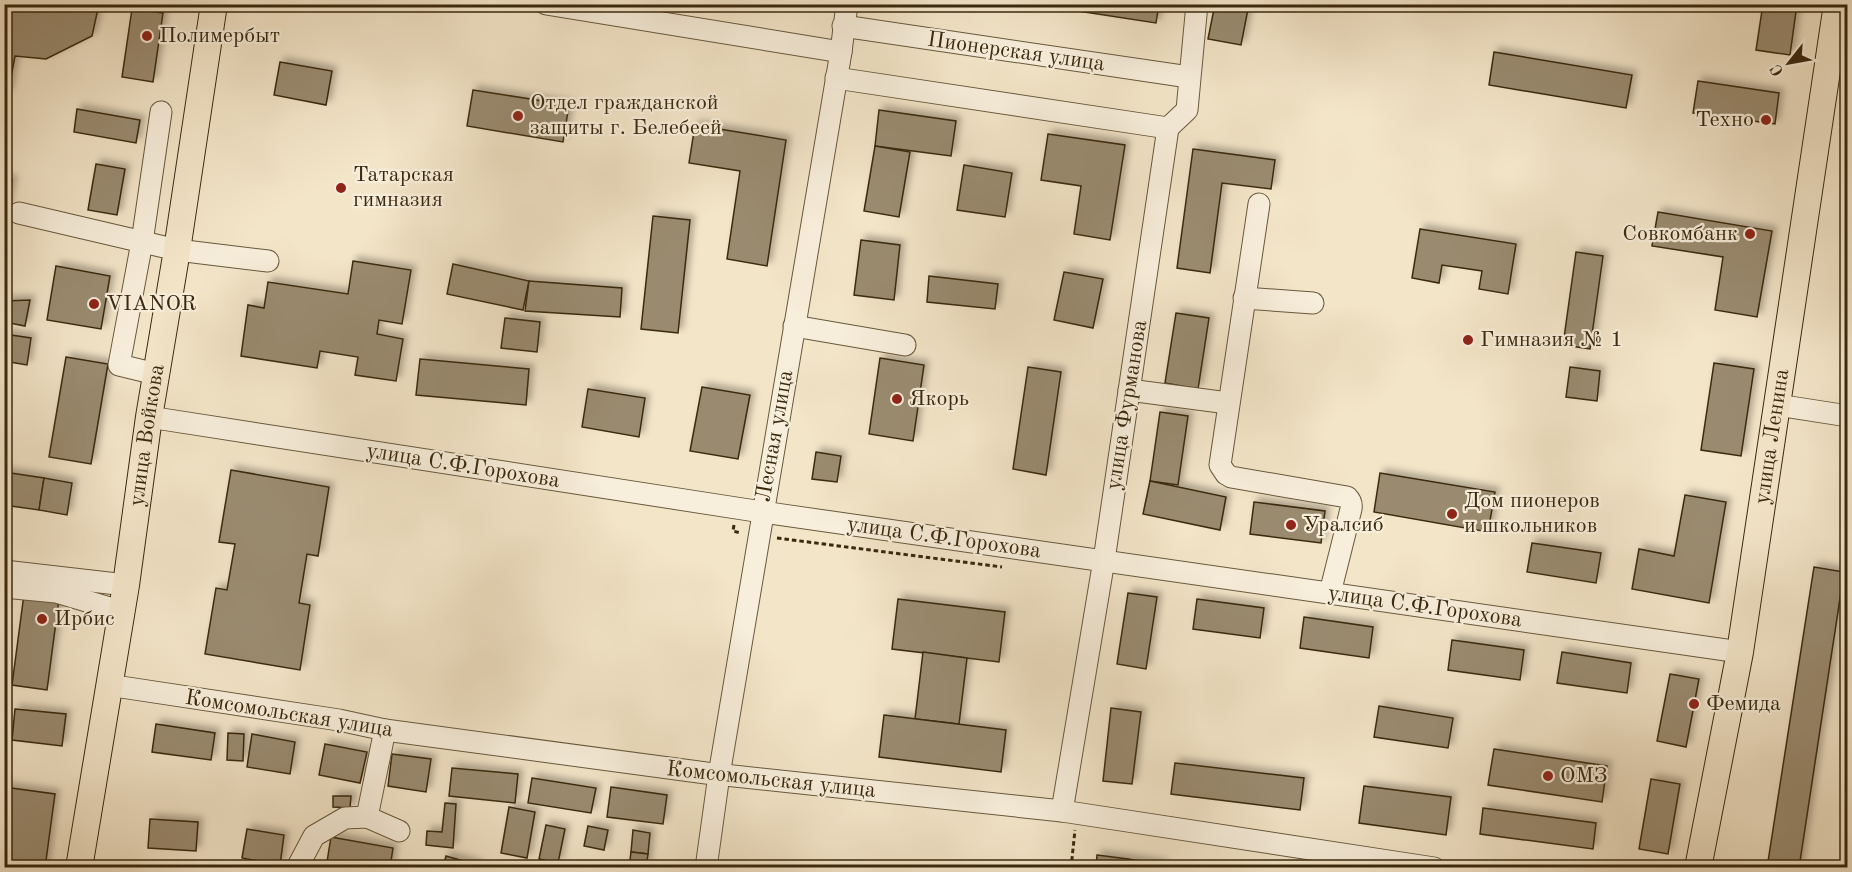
<svg xmlns="http://www.w3.org/2000/svg" width="1852" height="872" font-family="'Old Standard TT',serif">
<style>
.building{fill:#9a8b6f;stroke:#3a290e;stroke-width:1.5;filter:url(#shadow)}
.lines{fill:none;stroke-linecap:round;stroke-linejoin:round}
.minor-casing{stroke:#68583c;stroke-width:23}
.major-casing{stroke:#3a290e;stroke-width:28}
.path{stroke:#3a290e;stroke-width:3;stroke-dasharray:4.5 3;stroke-linecap:butt}
.minor{stroke:#f7eedb;stroke-width:21}
.major{stroke:#f3e5c8;stroke-width:26}
.poi-dot{fill:#8f2418;stroke:#f7eedb;stroke-width:2}
.labels{text-anchor:middle;dominant-baseline:central;stroke-width:4.5;stroke-linejoin:round;paint-order:stroke}
.poi-label{font-size:22px;fill:#3a290e;stroke:#f7eedb;text-anchor:start}
.street-label{font-size:22px;fill:#3a290e;stroke:#f7eedb}
</style>
<defs>
<filter id="shadow"><feDropShadow dx="4.5" dy="-4.5" stdDeviation="3" flood-color="#0004"/></filter>
</defs>
<rect width="100%" height="100%" fill="#f3e5c8"/>
<filter id="stains"><feTurbulence type="fractalNoise" baseFrequency=".00333" numOctaves="4"/><feColorMatrix values="0 0 0 0 .2 0 0 0 0 .09 0 0 0 0 .02 0 0 0 .5 -.17"/></filter>
<radialGradient id="worn" r=".72"><stop offset=".6" stop-color="#630" stop-opacity="0"/><stop offset="1" stop-color="#630" stop-opacity=".3"/></radialGradient>
<g class="building">
<polygon points="4,4 99,4 92,36 46,59 15,56 8,94 4,93"/>
<polygon points="1032,4 1159,4 1156,23"/>
<polygon points="1215,4 1249,4 1241,45 1208,39"/>
<polygon points="1763,4 1797,4 1790,55 1756,50"/>
<polygon points="132,9 163,13 153,82 122,77"/>
<polygon points="1494,52 1632,75 1626,108 1489,85"/>
<polygon points="280,62 332,71 326,105 274,95"/>
<polygon points="1698,81 1779,93 1775,124 1693,113"/>
<polygon points="473,90 569,105 563,142 467,126"/>
<polygon points="77,109 140,120 136,143 74,132"/>
<polygon points="879,110 956,121 951,156 875,146"/>
<polygon points="695,125 786,140 767,266 727,259 740,171 689,163"/>
<polygon points="1048,134 1125,145 1110,240 1074,234 1081,186 1041,180"/>
<polygon points="875,146 910,152 899,217 864,211"/>
<polygon points="1193,149 1275,160 1271,189 1222,183 1210,273 1177,268"/>
<polygon points="96,164 125,169 117,215 88,210"/>
<polygon points="964,165 1012,173 1005,217 957,210"/>
<polygon points="4,179 12,180 4,221"/>
<polygon points="1658,212 1772,231 1757,317 1715,310 1723,257 1652,246"/>
<polygon points="653,216 690,220 678,333 641,329"/>
<polygon points="1420,229 1516,244 1508,294 1479,289 1482,271 1442,265 1439,283 1412,278"/>
<polygon points="861,240 900,245 894,300 854,295"/>
<polygon points="1576,252 1603,256 1590,349 1563,345"/>
<polygon points="353,261 411,270 402,324 379,320 377,334 403,339 396,381 355,375 358,357 320,351 317,368 241,356 248,305 264,308 268,282 348,294"/>
<polygon points="453,264 529,281 523,310 447,294"/>
<polygon points="56,266 110,276 101,329 47,320"/>
<polygon points="1064,272 1103,279 1093,328 1054,320"/>
<polygon points="929,276 998,284 995,309 927,302"/>
<polygon points="529,281 622,288 620,317 525,311"/>
<polygon points="30,300 25,326 4,322 4,301"/>
<polygon points="1176,313 1209,318 1198,389 1165,383"/>
<polygon points="505,318 540,322 537,352 501,348"/>
<polygon points="4,334 31,338 27,365 4,361"/>
<polygon points="66,357 108,364 91,464 49,457"/>
<polygon points="880,358 924,365 913,441 869,434"/>
<polygon points="420,359 529,369 526,405 416,395"/>
<polygon points="1714,363 1754,369 1741,456 1701,450"/>
<polygon points="1028,367 1061,372 1046,475 1013,469"/>
<polygon points="1570,367 1600,371 1597,401 1566,397"/>
<polygon points="702,387 750,395 738,459 690,451"/>
<polygon points="588,389 645,398 639,437 582,427"/>
<polygon points="1160,412 1188,416 1178,485 1150,481"/>
<polygon points="816,452 841,456 837,482 812,479"/>
<polygon points="231,470 329,487 318,556 307,554 299,603 310,605 300,670 205,654 216,588 227,590 235,544 219,542"/>
<polygon points="4,472 44,478 39,510 4,505"/>
<polygon points="1380,473 1495,492 1488,532 1374,512"/>
<polygon points="44,478 72,483 67,515 39,510"/>
<polygon points="1150,481 1226,497 1220,530 1143,514"/>
<polygon points="1685,495 1726,502 1709,603 1632,589 1639,549 1674,556"/>
<polygon points="1254,502 1325,511 1321,543 1250,534"/>
<polygon points="1532,543 1601,553 1596,583 1527,572"/>
<polygon points="1814,567 1844,572 1799,868 1767,868"/>
<polygon points="1128,593 1157,597 1146,669 1117,664"/>
<polygon points="24,594 59,599 47,690 12,685"/>
<polygon points="898,599 1005,612 999,662 892,649"/>
<polygon points="1197,599 1264,608 1260,638 1193,629"/>
<polygon points="1304,617 1373,627 1369,658 1300,648"/>
<polygon points="1452,640 1524,650 1520,680 1448,670"/>
<polygon points="923,652 967,658 959,724 915,719"/>
<polygon points="1562,652 1631,663 1627,693 1557,683"/>
<polygon points="1670,674 1699,679 1686,747 1657,741"/>
<polygon points="1379,706 1453,718 1448,748 1374,737"/>
<polygon points="1111,708 1141,712 1132,784 1103,781"/>
<polygon points="15,709 66,714 62,746 12,740"/>
<polygon points="884,715 1006,730 1001,772 879,757"/>
<polygon points="156,724 215,733 211,760 152,752"/>
<polygon points="228,733 244,734 243,761 227,760"/>
<polygon points="252,734 295,742 290,774 247,767"/>
<polygon points="325,744 367,752 360,783 319,775"/>
<polygon points="1494,749 1607,766 1602,802 1488,785"/>
<polygon points="392,754 431,759 426,792 388,786"/>
<polygon points="1175,763 1304,778 1300,810 1171,794"/>
<polygon points="452,768 518,774 515,803 449,796"/>
<polygon points="532,778 596,788 591,813 528,803"/>
<polygon points="1651,779 1680,784 1668,854 1639,849"/>
<polygon points="1364,786 1451,797 1446,835 1359,823"/>
<polygon points="4,787 55,794 45,868 4,868"/>
<polygon points="611,787 667,795 663,824 607,817"/>
<polygon points="333,796 351,796 350,808 333,807"/>
<polygon points="445,803 456,804 453,848 426,845 427,831 442,832"/>
<polygon points="509,807 535,812 527,858 501,853"/>
<polygon points="1483,808 1596,823 1593,849 1480,834"/>
<polygon points="150,819 198,822 196,851 148,848"/>
<polygon points="546,825 565,829 558,863 539,859"/>
<polygon points="588,826 608,830 604,850 584,846"/>
<polygon points="247,829 284,835 280,865 242,858"/>
<polygon points="633,830 650,833 648,854 631,852"/>
<polygon points="331,837 393,848 390,868 326,868"/>
<polygon points="631,852 648,854 646,868 629,868"/>
<polygon points="1097,855 1128,859 1127,868 1096,868"/>
<polygon points="446,856 478,865 477,868 443,868"/>
<polygon points="1128,859 1163,864 1162,868 1127,868"/>
</g>
<g class="lines">
<defs>
<g id="minor">
<polyline points="546,4 841,52"/>
<polyline points="843,26 1189,77"/>
<polyline points="836,78 1168,128"/>
<path d="M1259 204 1220 465 1226 474 1231 477 1347 497C1351 501 1352 504 1351 509L1330 593"/>
<polyline points="19,213 177,250 268,261"/>
<polyline points="1244,298 1313,303"/>
<polyline points="794,326 905,345"/>
<polyline points="156,374 119,365 142,242 161,112"/>
<polyline points="1129,390 1228,403"/>
<polyline points="1777,405 1848,416"/>
<polyline points="149,417 762,512 1740,652"/>
<polyline points="4,571 126,585"/>
<polyline points="4,587 56,592 120,611"/>
<polyline points="108,685 339,720 385,730 706,773 1062,811 1434,868"/>
<polyline points="1062,811 1104,560 1168,128 1187,110 1197,4"/>
<polyline points="367,817 385,730"/>
<polyline points="297,868 314,836 345,818 367,817 399,831"/>
<polyline points="706,868 719,775 841,52 847,4"/>
</g>
<g id="major">
<path id="s1" d="M79 868 126 585 149 417 177 250 214 4"/>
<path id="s2" d="M1698 868 1740 652 1837 4"/>
</g>
</defs>
<use href="#minor" class="minor-casing"/>
<use href="#major" class="major-casing"/>
<g class="path">
<polyline points="734,525 733,531 741,533"/>
<polyline points="777,538 1002,567"/>
<polyline points="1071,868 1075,830"/>
</g>
<use href="#minor" class="minor"/>
<use href="#major" class="major"/>
</g>
<g class="poi-dot">
<circle cx="147" cy="36" r="6"/>
<circle cx="518" cy="116" r="6"/>
<circle cx="1766" cy="120" r="6"/>
<circle cx="341" cy="188" r="6"/>
<circle cx="1750" cy="234" r="6"/>
<circle cx="94" cy="304" r="6"/>
<circle cx="1468" cy="340" r="6"/>
<circle cx="897" cy="399" r="6"/>
<circle cx="1452" cy="514" r="6"/>
<circle cx="1291" cy="525" r="6"/>
<circle cx="42" cy="619" r="6"/>
<circle cx="1694" cy="704" r="6"/>
<circle cx="1548" cy="776" r="6"/>
</g>
<g class="labels">
<g class="poi-label">
<text x="159" y="36">Полимербыт</text>
<text x="530" y="103">Отдел гражданской<tspan x="530" dy="25">защиты г. Белебеей</tspan></text>
<text x="1754" y="120" text-anchor="end">Техно</text>
<text x="353" y="175">Татарская<tspan x="353" dy="25">гимназия</tspan></text>
<text x="1738" y="234" text-anchor="end">Совкомбанк</text>
<text x="106" y="304">VIANOR</text>
<text x="1480" y="340">Гимназия № 1</text>
<text x="909" y="399">Якорь</text>
<text x="1464" y="501">Дом пионеров<tspan x="1464" dy="25">и школьников</tspan></text>
<text x="1303" y="525">Уралсиб</text>
<text x="54" y="619">Ирбис</text>
<text x="1706" y="704">Фемида</text>
<text x="1560" y="776">ОМЗ</text>
</g>
<g class="street-label">
<text transform="translate(1016 52) rotate(8)">Пионерская улица</text>
<text transform="translate(1127 405) rotate(-81)">улица Фурманова</text>
<text stroke="none"><textPath href="#s1" startOffset="438">улица Войкова</textPath></text>
<text transform="translate(775 436) rotate(-80)">Лесная улица</text>
<text stroke="none"><textPath href="#s2" startOffset="438">улица Ленина</textPath></text>
<text transform="translate(463 466) rotate(9)">улица С.Ф.Горохова</text>
<text transform="translate(944 538) rotate(8)">улица С.Ф.Горохова</text>
<text transform="translate(1425 607) rotate(8)">улица С.Ф.Горохова</text>
<text transform="translate(289 714) rotate(9)">Комсомольская улица</text>
<text transform="translate(771 780) rotate(6)">Комсомольская улица</text>
</g>
</g>
<rect width="1852" height="872" fill="none" stroke="#f3e5c8" stroke-width="24"/>
<rect x="6" y="6" width="1840" height="860" fill="none" stroke="#3a290e" stroke-width="3"/>
<rect x="12" y="12" width="1828" height="848" fill="none" stroke="#3a290e" stroke-width="1.5"/>
<g transform="translate(1789 63) rotate(239)" stroke="#f7eedb" stroke-width="4.5" paint-order="stroke">
<path d="M0-4.5L10 22L0 15L-10 22Z" fill="#3a290e"/>
<text y="-9" font-size="16" font-weight="bold" text-anchor="middle" fill="#3a290e">С</text>
</g>
<rect width="100%" height="100%" filter="url(#stains)"/>
<rect width="100%" height="100%" fill="url(#worn)"/>
</svg>
